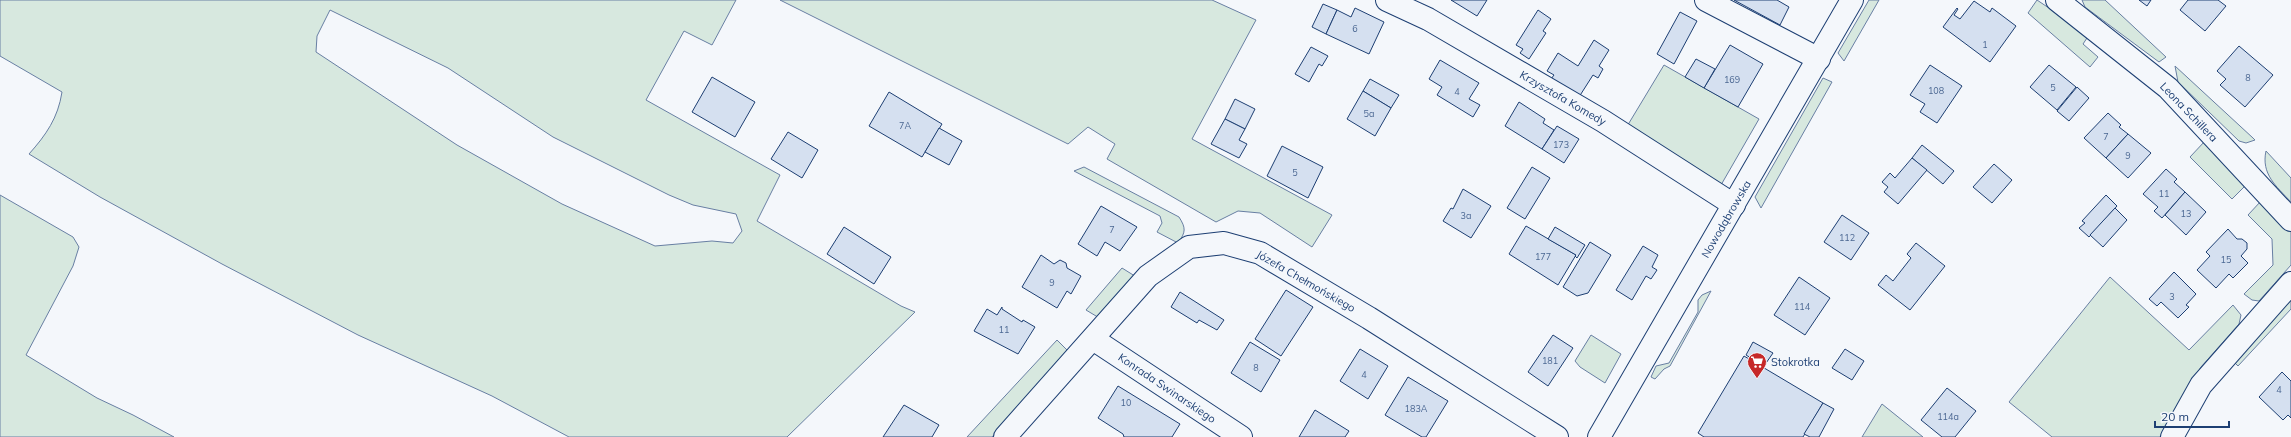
<svg xmlns="http://www.w3.org/2000/svg" width="2291" height="437" font-family="Mulish,sans-serif">
<style>
.green{fill:#d7e8df;stroke:#687fa3;fill-rule:evenodd}
.building{fill:#d5e0f0;stroke:#1d3f73}
.lines{fill:none;stroke-linecap:round;stroke-linejoin:round}
.minor-casing{stroke:#1d3f73;stroke-width:24}
.tertiary-casing{stroke:#1d3f73;stroke-width:24}
.minor{stroke:#f4f7fb;stroke-width:22}
.tertiary{stroke:#f4f7fb;stroke-width:22}
.labels{text-anchor:middle;dominant-baseline:central;stroke-width:3;stroke-linejoin:round;paint-order:stroke}
.number-label{font-size:9px;fill:#4b6792}
.street-label{font-size:11px;fill:#1d3f73;stroke:#f4f7fb}
.poi-label{font-size:11px;fill:#1d3f73;stroke:#f4f7fb;text-anchor:start}
</style>
<rect width="100%" height="100%" fill="#f4f7fb"/>
<g class="green">
<path d="M0 0H736L712 45 684 31 646 100 780 175 757 221 901 306 915 312 787 437H569L492 396 358 335 222 264 100 197 29 154C46 135 58 118 62 92L0 56ZM330 10 448 68 553 137 669 195 693 205 736 214 742 231 733 243 712 241 655 246 562 204 457 145 316 52 317 36Z"/>
<polygon points="780,0 1212,0 1256,20 1192,139 1332,215 1312,247 1260,213 1238,211 1216,222 1107,159 1115,144 1088,127 1068,144"/>
<polygon points="1869,0 1879,0 1844,61 1838,53"/>
<polygon points="2037,0 2089,35 2083,44 2098,57 2090,67 2028,13"/>
<polygon points="2082,0 2105,0 2166,57 2159,62 2085,7"/>
<polygon points="1664,65 1759,119 1721,185 1626,128"/>
<polygon points="2175,66 2253,138 2255,140 2246,143 2239,141 2178,82"/>
<polygon points="1823,78 1832,82 1761,208 1755,197"/>
<polygon points="2205,141 2246,185 2232,199 2190,157"/>
<path d="M2266 151 2291 178V202C2276 186 2261 174 2266 151Z"/>
<path d="M1084 167 1179 217C1186 228 1186 232 1178 243L1157 232 1162 223 1160 216 1074 171Z"/>
<polygon points="0,195 73,237 79,247 73,266 26,355 97,398 133,415 174,437 0,437"/>
<polygon points="2261,201 2291,231 2291,265 2259,301 2252,300 2244,294 2273,265 2272,239 2248,215"/>
<polygon points="1122,268 1138,278 1101,319 1086,310"/>
<polygon points="2110,277 2189,350 2233,305 2241,315 2239,324 2201,367 2160,437 2052,437 2009,402"/>
<polygon points="1711,291 1670,366 1664,369 1655,379 1651,377 1656,366 1669,363 1698,312 1698,300 1702,295"/>
<polygon points="2291,296 2291,309 2238,366 2232,360"/>
<polygon points="1591,335 1621,354 1605,383 1580,367 1575,361"/>
<polygon points="1057,340 1070,353 992,437 967,437"/>
<polygon points="1882,404 1923,437 1862,437"/>
</g>
<g class="building">
<polygon points="1451,0 1487,0 1477,16"/>
<polygon points="1734,0 1777,0 1789,7 1780,25"/>
<polygon points="2139,0 2151,0 2147,6"/>
<polygon points="2188,0 2218,0 2226,6 2205,31 2180,10"/>
<polygon points="1974,1 1990,12 1992,8 2016,26 1990,62 1943,27 1957,8 1958,9 1954,15 1960,19"/>
<polygon points="1323,4 1337,10 1326,34 1312,27"/>
<polygon points="1355,8 1384,22 1369,54 1326,34 1337,10 1351,17"/>
<polygon points="1538,10 1551,19 1543,31 1546,33 1529,59 1520,53 1523,49 1516,45"/>
<polygon points="1680,12 1697,21 1674,64 1657,54"/>
<polygon points="1594,40 1609,50 1599,66 1603,69 1598,78 1593,75 1579,97 1551,79 1554,75 1547,71 1558,53 1578,66"/>
<polygon points="1730,45 1763,64 1738,107 1704,88"/>
<polygon points="2239,46 2273,75 2245,107 2220,85 2226,79 2217,71"/>
<polygon points="1311,47 1328,56 1322,66 1319,64 1309,82 1295,74"/>
<polygon points="1696,59 1715,69 1704,88 1685,77"/>
<polygon points="1440,60 1479,83 1469,99 1480,105 1473,117 1437,95 1442,87 1429,79"/>
<polygon points="1930,65 1962,86 1937,123 1920,112 1925,104 1910,95"/>
<polygon points="2049,65 2076,87 2057,110 2030,87"/>
<polygon points="712,77 755,102 735,137 692,112"/>
<polygon points="1370,79 1399,95 1391,108 1363,91"/>
<polygon points="2077,87 2089,98 2069,121 2057,111"/>
<polygon points="1363,91 1391,108 1375,136 1347,119"/>
<polygon points="889,92 942,124 922,157 869,126"/>
<polygon points="1235,99 1255,109 1245,129 1225,119"/>
<polygon points="1519,102 1545,119 1543,123 1554,130 1542,149 1505,126"/>
<polygon points="2108,113 2121,125 2119,127 2128,134 2106,158 2084,138"/>
<polygon points="1225,119 1245,129 1239,140 1247,144 1239,158 1211,144"/>
<polygon points="1557,126 1579,139 1564,163 1542,149"/>
<polygon points="939,128 962,141 949,165 925,152"/>
<polygon points="788,132 818,150 802,178 771,159"/>
<polygon points="2128,134 2151,153 2128,178 2106,158"/>
<polygon points="1922,145 1954,171 1943,184 1912,158"/>
<polygon points="1282,146 1323,167 1308,198 1267,176"/>
<polygon points="1912,158 1927,170 1898,204 1884,192 1888,187 1882,182 1890,173 1895,178"/>
<polygon points="1994,164 2012,180 1992,203 1973,187"/>
<polygon points="1532,167 1550,178 1525,219 1507,208"/>
<polygon points="2166,169 2177,179 2174,182 2185,192 2162,218 2154,211 2158,207 2143,194"/>
<polygon points="1463,189 1491,206 1471,238 1443,221 1451,208 1453,209"/>
<polygon points="2185,192 2206,212 2186,235 2165,215"/>
<polygon points="2106,195 2117,206 2089,237 2079,228 2085,223 2082,221"/>
<polygon points="1101,206 1137,227 1120,251 1105,242 1097,256 1078,244"/>
<polygon points="2115,208 2127,220 2103,247 2090,235"/>
<polygon points="1842,215 1869,233 1851,260 1824,242"/>
<polygon points="1526,226 1576,255 1558,285 1509,254"/>
<polygon points="844,227 891,257 874,284 827,254"/>
<polygon points="1555,227 1585,245 1577,258 1575,256 1576,255 1548,239"/>
<polygon points="2228,229 2237,239 2242,239 2247,243 2247,249 2241,256 2248,263 2233,278 2229,274 2216,288 2197,270 2210,256 2206,252"/>
<polygon points="1590,242 1611,255 1588,293 1577,296 1563,287"/>
<polygon points="1916,243 1945,266 1910,310 1878,285 1886,275 1893,281 1911,258 1907,254"/>
<polygon points="1643,246 1658,255 1652,267 1657,270 1651,279 1646,276 1632,300 1616,290"/>
<polygon points="1041,255 1054,264 1060,260 1066,263 1067,268 1081,276 1071,294 1067,291 1057,308 1022,287"/>
<polygon points="2174,272 2196,294 2186,305 2189,307 2178,318 2161,302 2157,306 2149,299"/>
<polygon points="1799,277 1830,298 1805,335 1774,315"/>
<polygon points="1286,290 1313,307 1281,356 1255,339"/>
<polygon points="1180,292 1224,320 1217,330 1199,320 1197,323 1171,307"/>
<polygon points="1002,307 1002,309 1022,322 1023,320 1035,327 1018,354 974,331 987,309 997,315"/>
<polygon points="1553,335 1573,348 1548,386 1528,372"/>
<polygon points="1250,342 1280,360 1261,392 1231,373"/>
<polygon points="1753,342 1773,353 1764,366 1746,355"/>
<polygon points="1360,349 1388,366 1368,399 1340,381"/>
<polygon points="1845,349 1864,361 1852,380 1832,368"/>
<polygon points="1744,356 1823,403 1803,437 1704,437 1698,433"/>
<polygon points="2282,372 2291,381 2291,418 2288,415 2283,420 2259,397"/>
<polygon points="1408,377 1448,401 1426,437 1422,437 1385,415"/>
<polygon points="1118,386 1180,424 1172,437 1124,437 1123,434 1098,418"/>
<polygon points="1947,388 1976,411 1955,437 1942,437 1921,420"/>
<polygon points="1823,403 1834,409 1819,437 1810,437 1804,434"/>
<polygon points="904,405 939,425 932,437 883,437"/>
<polygon points="1315,410 1349,431 1345,437 1299,437"/>
</g>
<g class="lines">
<defs>
<g id="minor">
<polyline points="1387,0 1428,19 1603,121 1734,205"/>
<polyline points="1706,0 1819,59"/>
<polyline points="2057,0 2168,88 2291,220"/>
<polyline points="1093,339 1241,437"/>
<polyline points="1005,437 1148,276 1189,247 1224,243 1260,253 1369,318 1557,437"/>
<polyline points="2172,437 2201,385 2291,283"/>
</g>
<polyline id="tertiary" points="1599,437 1852,0"/>
</defs>
<use href="#minor" class="minor-casing"/>
<use href="#tertiary" class="tertiary-casing"/>
<use href="#minor" class="minor"/>
<use href="#tertiary" class="tertiary"/>
</g>
<defs>
<symbol id="supermarket-pin" viewBox="-11 -11 22 30"><path d="M0 17L-7.5 6A9.5 9.5 0 1 1 7.5 6Z" fill="#c62828" stroke="#f4f7fb"/><path d="M-6-5.5h2.5l.6 2H6L4.5 2H-2.5L-4.4-4H-6ZM-1.5 3.2a1.3 1.3 0 1 0 .1 0ZM3 3.2a1.3 1.3 0 1 0 .1 0Z" fill="#fff"/></symbol>
</defs>
<g fill-rule="evenodd">
<use href="#supermarket-pin" x="1746" y="351" width="22" height="30"/>
</g>
<g class="labels">
<g class="number-label">
<text x="1355" y="28">6</text>
<text x="1985" y="44">1</text>
<text x="2248" y="77">8</text>
<text x="1732" y="79">169</text>
<text x="2053" y="87">5</text>
<text x="1936" y="90">108</text>
<text x="1457" y="91">4</text>
<text x="1369" y="113">5a</text>
<text x="905" y="125">7A</text>
<text x="2106" y="136">7</text>
<text x="1561" y="144">173</text>
<text x="2128" y="155">9</text>
<text x="1295" y="172">5</text>
<text x="2164" y="193">11</text>
<text x="2186" y="213">13</text>
<text x="1466" y="215">3a</text>
<text x="1112" y="229">7</text>
<text x="1847" y="237">112</text>
<text x="1543" y="256">177</text>
<text x="2226" y="259">15</text>
<text x="1052" y="282">9</text>
<text x="2172" y="296">3</text>
<text x="1802" y="306">114</text>
<text x="1004" y="329">11</text>
<text x="1550" y="360">181</text>
<text x="1256" y="367">8</text>
<text x="1364" y="374">4</text>
<text x="2279" y="389">4</text>
<text x="1126" y="402">10</text>
<text x="1416" y="408">183A</text>
<text x="1948" y="416">114a</text>
</g>
<g class="street-label">
<text transform="translate(1563 98) rotate(30)">Krzysztofa Komedy</text>
<text transform="translate(2189 112) rotate(46)">Leona Schillera</text>
<text transform="translate(1726 219) rotate(-60)">Nowodąbrowska</text>
<text transform="translate(1306 281) rotate(30)">Józefa Chełmońskiego</text>
<text transform="translate(1167 388) rotate(34)">Konrada Swinarskiego</text>
</g>
<g class="poi-label">
<text x="1771" y="362">Stokrotka</text>
</g>
</g>
<path d="M2155 421v6h74v-6" fill="none" stroke="#1d3f73" stroke-width="2"/>
<text x="2161" y="421" font-size="12" fill="#1d3f73" stroke="#f4f7fb" stroke-width="3" paint-order="stroke">20 m</text>
</svg>
